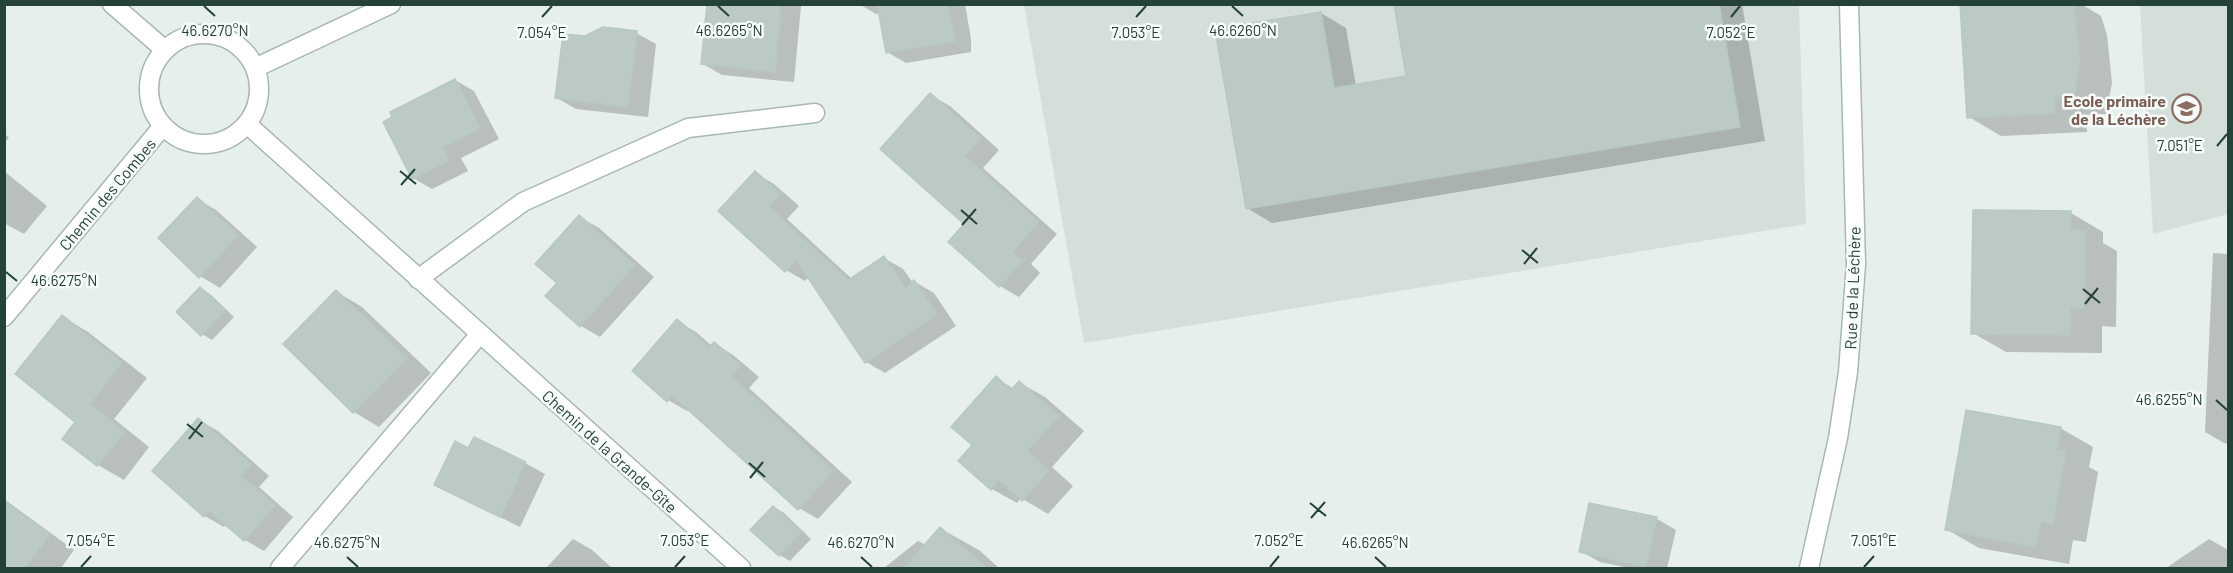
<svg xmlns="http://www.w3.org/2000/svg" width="2233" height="573" font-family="Barlow,sans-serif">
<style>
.built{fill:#d4dfda}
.shadow{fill:#0003}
.building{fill:#bbcac4;stroke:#b8c9c2;stroke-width:1.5}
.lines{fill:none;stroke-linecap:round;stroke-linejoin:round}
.minor-casing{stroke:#a8b8b2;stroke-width:21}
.minor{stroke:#fff;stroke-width:18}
.ticks{fill:none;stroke:#24423a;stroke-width:2}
.labels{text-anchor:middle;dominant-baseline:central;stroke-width:5;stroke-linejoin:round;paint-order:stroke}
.education-label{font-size:16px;font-weight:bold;fill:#785e54;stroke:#f7fbf9;text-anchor:end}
.street-label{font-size:16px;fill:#24423a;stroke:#f7fbf9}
.ticks-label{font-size:15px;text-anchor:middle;fill:#24423a;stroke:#f7fbf9;stroke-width:5;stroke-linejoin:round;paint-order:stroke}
</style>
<rect width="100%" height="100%" fill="#e6efeb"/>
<g class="built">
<polygon points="1024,5 1799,5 1806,224 1084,343"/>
<polygon points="2140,5 2228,5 2228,214 2153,234"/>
</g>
<g class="shadow">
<polygon points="731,4 798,4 801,6 794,82 722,75 703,64"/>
<polygon points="859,4 965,4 971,39 971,52 906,63 887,52 880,13 876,14"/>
<polygon points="1395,4 1742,4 1765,141 1272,223 1247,208 1321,13 1346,28 1356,86 1408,78"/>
<polygon points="1962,4 2081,4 2101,16 2107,35 2112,83 2106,114 2086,115 2087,132 2001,136 1969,117"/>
<polygon points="636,33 656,44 648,117 576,109 557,98 585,38"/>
<polygon points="455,80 474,91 499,139 461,158 468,171 432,189 413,178"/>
<polygon points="930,95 950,106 999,150 983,168 1057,234 1031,264 1040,273 1019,297 1000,286 966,224"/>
<polygon points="4,133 9,138 4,143"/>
<polygon points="4,171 47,206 24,234 4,223"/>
<polygon points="755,173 774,184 799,206 787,219 852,279 884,258 903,269 913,283 915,282 934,293 956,326 885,373 866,362 809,277 805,281 786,270"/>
<polygon points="197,199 216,210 257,247 220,288 200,276"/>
<polygon points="2071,213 2103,232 2103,243 2117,251 2116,327 2102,326 2102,353 2006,352 1973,333"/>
<polygon points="579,217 599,228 654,277 600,337 581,326 559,283"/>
<polygon points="2213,253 2228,254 2228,444 2224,443 2205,432"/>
<polygon points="200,288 210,294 234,317 212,340 202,334"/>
<polygon points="337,292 362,307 431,373 379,427 354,412"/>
<polygon points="63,317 88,332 147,378 114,419 149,447 124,480 98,465 64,438 77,422"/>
<polygon points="677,321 696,332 712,346 714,343 733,355 759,377 749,388 852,482 818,519 799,508 689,409 687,411 668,400"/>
<polygon points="996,378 1014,389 1020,383 1045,397 1084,431 1052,467 1073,486 1048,514 1021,498 1017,503 992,489 974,445"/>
<polygon points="199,420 218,431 269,476 259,487 293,517 264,551 245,540 227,524 224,527 205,516 154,471"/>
<polygon points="2060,428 2093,447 2089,467 2098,472 2086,542 2073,540 2069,564 1979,548 1946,529"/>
<polygon points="525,463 545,474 520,527 436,485"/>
<polygon points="4,499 74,550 61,568 4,568"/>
<polygon points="1590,504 1657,519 1676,530 1667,568 1629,568 1600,562 1580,551"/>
<polygon points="774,507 784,513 811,539 790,561 780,555 752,530"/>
<polygon points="941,529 979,550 999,568 884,568 918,541 926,545"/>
<polygon points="573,539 592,550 612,568 546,568"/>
<polygon points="2209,539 2228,550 2228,568 2166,568"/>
</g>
<g class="building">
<polygon points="707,4 781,4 775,72 701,64"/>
<polygon points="877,4 948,4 955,41 886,53"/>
<polygon points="1394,4 1719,4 1740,127 1246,209 1215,29 1321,12 1334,88 1406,76"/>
<polygon points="1960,4 2074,4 2080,63 2074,96 2054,97 2055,113 1967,118"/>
<polygon points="603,27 637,31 628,107 555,98 563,34 585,36"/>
<polygon points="455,79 480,128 443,147 449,160 412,179 383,122 392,117 390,112"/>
<polygon points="930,93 981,138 964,156 1039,222 1012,252 1022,261 999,287 948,242 964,224 880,149"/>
<polygon points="755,171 781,194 769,207 848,280 884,256 906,289 914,280 937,314 865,363 796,260 785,272 718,211"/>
<polygon points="197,197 238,235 199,278 158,238"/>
<polygon points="1973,210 2071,211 2071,230 2085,231 2085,275 2084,309 2070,308 2070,335 1971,334"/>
<polygon points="579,215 635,265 580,327 545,296 557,283 535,264"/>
<polygon points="200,287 225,310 201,336 176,312"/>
<polygon points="336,290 407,358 353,413 283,344"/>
<polygon points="62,315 122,362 90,404 125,432 97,466 62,439 75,422 15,374"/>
<polygon points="677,319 709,347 714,342 741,365 731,376 833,471 798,510 672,395 667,402 632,371"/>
<polygon points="996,376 1011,390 1019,381 1059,416 1027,451 1049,470 1022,501 999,480 991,490 958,461 972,445 951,427"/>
<polygon points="1966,410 2061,427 2057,450 2066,451 2053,524 2041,522 2036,547 1945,530"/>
<polygon points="198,418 251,464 241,476 275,505 244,541 209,511 204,517 152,471"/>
<polygon points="474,437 526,462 500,517 434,485 455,441 468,448"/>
<polygon points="4,501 50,534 25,568 4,568"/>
<polygon points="1589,503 1657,517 1646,567 1579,552"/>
<polygon points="773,506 802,532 779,556 750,530"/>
<polygon points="940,527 987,568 904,568"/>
</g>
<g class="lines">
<defs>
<g id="minor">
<polyline points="112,4 165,50"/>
<circle cx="204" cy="89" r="55"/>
<polyline points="255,68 391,4"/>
<polyline points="247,124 741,568"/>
<polyline points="418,279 523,202 688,128 815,113"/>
<polyline points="4,317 163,126"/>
<polyline points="280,568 480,334"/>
<polyline points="1809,568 1838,438 1848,372 1856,264 1849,4"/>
</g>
</defs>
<use href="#minor" class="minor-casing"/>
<use href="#minor" class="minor"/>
</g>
<path class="ticks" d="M204 6 215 16M718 6 729 16M1232 6 1243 16M542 17 552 6M1136 17 1146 6M1731 17 1740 6M2217 146 2227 134M400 171 416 184M401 185 415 169M961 210 977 224M962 225 976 209M1522 250 1538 263M1524 264 1537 248M6 272 17 281M2083 289 2100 303M2085 304 2098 288M2216 400 2227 410M187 424 203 437M189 439 202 422M749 463 765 477M750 478 763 462M1310 503 1326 516M1311 518 1325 502M347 557 358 567M861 557 872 567M1375 557 1386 567M81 567 91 556M675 567 685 556M1270 567 1279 556M1864 567 1874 556"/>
<defs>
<symbol id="school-ring" viewBox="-11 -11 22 22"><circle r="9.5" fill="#f7fbf9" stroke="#8d6e63" stroke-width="1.5"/><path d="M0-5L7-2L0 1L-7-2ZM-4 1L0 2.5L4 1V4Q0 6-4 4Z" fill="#8d6e63"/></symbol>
</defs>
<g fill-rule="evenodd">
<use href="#school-ring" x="2170" y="92" width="33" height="33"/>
</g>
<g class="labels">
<g class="education-label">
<text x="2166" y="100">Ecole primaire<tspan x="2166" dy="18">de la Léchère</tspan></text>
</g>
<g class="street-label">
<text transform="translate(107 194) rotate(-50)">Chemin des Combes</text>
<text transform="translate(1852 288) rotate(-88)">Rue de la Léchère</text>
<text transform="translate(610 451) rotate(42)">Chemin de la Grande-Gîte</text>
</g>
</g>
<g class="ticks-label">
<text x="215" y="36">46.6270°N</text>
<text x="729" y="36">46.6265°N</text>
<text x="1243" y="36">46.6260°N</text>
<text x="542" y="38">7.054°E</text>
<text x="1136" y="38">7.053°E</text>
<text x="1731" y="38">7.052°E</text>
<text x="2180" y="151">7.051°E</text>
<text x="64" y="286">46.6275°N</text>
<text x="2169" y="405">46.6255°N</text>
<text x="91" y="546">7.054°E</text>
<text x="685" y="546">7.053°E</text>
<text x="1279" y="546">7.052°E</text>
<text x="1874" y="546">7.051°E</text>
<text x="347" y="548">46.6275°N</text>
<text x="861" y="548">46.6270°N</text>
<text x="1375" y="548">46.6265°N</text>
</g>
<rect width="2233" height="573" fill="none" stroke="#24423a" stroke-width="12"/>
</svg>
